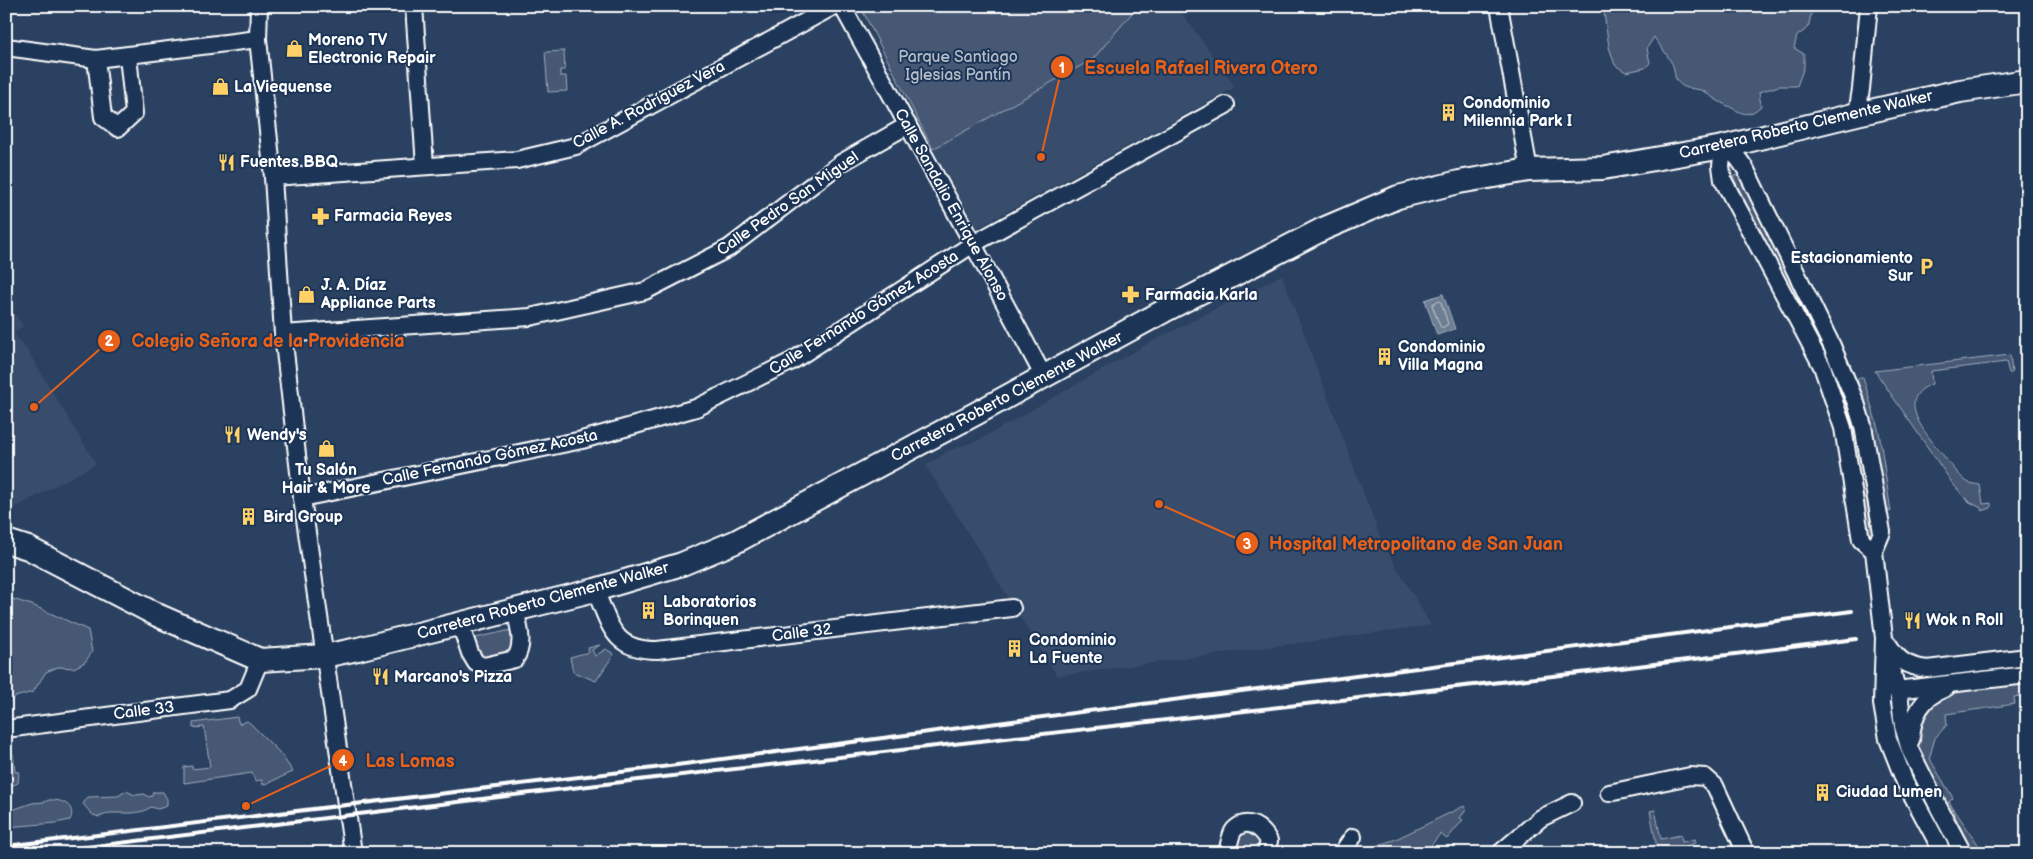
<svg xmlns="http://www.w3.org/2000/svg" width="2033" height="859" font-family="'Balsamiq Sans',sans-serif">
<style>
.built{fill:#394e6c}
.green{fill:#465975;stroke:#a2acba}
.water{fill:#6d7d92;stroke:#a7b1be}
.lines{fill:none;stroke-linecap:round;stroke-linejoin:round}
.shore{stroke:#c5cbd3;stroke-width:1}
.street-casing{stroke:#fff;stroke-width:20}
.secondary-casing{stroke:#fff;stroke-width:26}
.street{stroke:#1d3557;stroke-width:16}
.secondary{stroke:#1d3557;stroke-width:22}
.rail{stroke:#fff;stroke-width:4}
.labels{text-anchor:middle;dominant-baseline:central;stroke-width:4;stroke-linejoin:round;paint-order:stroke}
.poi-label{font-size:16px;font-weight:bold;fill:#fff;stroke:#1d3557;text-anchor:start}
.park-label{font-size:16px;fill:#b5bdc8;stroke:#1d3557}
.street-label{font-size:16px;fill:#fff;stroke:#1d3557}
.leader{fill:none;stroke:#e96118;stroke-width:2}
.callout-dot{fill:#e96118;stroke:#1d3557;stroke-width:2}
.mark-label{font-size:15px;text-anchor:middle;font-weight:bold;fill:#fff}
.callout-label{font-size:18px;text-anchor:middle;font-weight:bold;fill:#e96118;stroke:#1d3557;stroke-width:4;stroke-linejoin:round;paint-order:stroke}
</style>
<rect width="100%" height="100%" fill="#2a4161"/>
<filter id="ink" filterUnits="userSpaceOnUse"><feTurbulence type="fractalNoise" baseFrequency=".02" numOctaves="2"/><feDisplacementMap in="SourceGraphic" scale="10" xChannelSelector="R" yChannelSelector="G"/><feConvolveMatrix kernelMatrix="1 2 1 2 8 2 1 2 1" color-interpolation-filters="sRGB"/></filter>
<g filter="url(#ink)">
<g class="built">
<polygon points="1138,6 1177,6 1235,87 977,228 933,149 1092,59"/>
<polygon points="1282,275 1382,542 1431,625 1057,676 926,466 948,451 981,439 1149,343"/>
<polygon points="6,302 23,326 14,333 27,350 96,464 16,507 6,509"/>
</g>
<g class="green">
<polygon points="860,6 1138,6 1093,59 933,149"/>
<path d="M1603 6H1813L1808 28 1797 36 1794 48 1804 54V67L1797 86H1779L1759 92 1761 106C1747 119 1742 113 1728 106 1719 102 1713 98 1705 92 1698 87 1687 91 1680 84 1674 79 1675 73 1673 66 1669 56 1660 47 1654 37L1647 48 1650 63 1645 68 1626 72 1615 65 1609 47Z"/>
<polygon points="564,51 565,70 560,70 560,76 566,76 567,91 548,92 545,52"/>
<polygon points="1738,175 1740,177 1823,343 1819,344 1816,340 1734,179 1734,176"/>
<path d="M2010 355 2012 373H2009L2006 362 1931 371 1932 384C1893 399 1927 435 1943 455 1950 463 1957 474 1966 481 1969 484 1976 484 1980 485L1983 504 1991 503V508L1982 511 1981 508 1968 501 1953 484 1875 371Z"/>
<polygon points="1840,377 1854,421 1871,528 1869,532 1866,527 1851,430 1836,379"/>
<polygon points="1863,377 1879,432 1891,512 1884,508 1871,425 1857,379"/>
<polygon points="6,597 32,605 88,630 92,652 85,662 74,668 58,667 46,672 33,692 15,697 6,706"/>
<polygon points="511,630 515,638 513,653 487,660 477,656 475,638"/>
<polygon points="600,645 592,650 595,656 606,649 614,654 596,681 573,672 570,657 589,652 588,648"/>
<polygon points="2027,681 2027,695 2014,697 2015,704 1946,714 1947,725 1935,738 1930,756 1931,761 1953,798 1949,802 1984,853 1972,853 1949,802 1946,804 1918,746 1917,732 1923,711 1944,693"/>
<polygon points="237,717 239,724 247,721 251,724 281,754 293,772 263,785 262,780 255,781 252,773 184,783 184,767 192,766 192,769 210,767 204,727 193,728 193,723"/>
<polygon points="6,742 9,753 13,753 15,772 19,772 18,783 6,788"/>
<polygon points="126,791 135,795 145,794 148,797 152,796 153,792 163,792 167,799 167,806 158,809 151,807 144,811 133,813 110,813 99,817 93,815 83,804 88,797 118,796"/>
<path d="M49 800C61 799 77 805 70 820L56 823 6 827V808L12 810 32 803 44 802Z"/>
<polygon points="1464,806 1466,810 1460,818 1463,820 1447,839 1440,834 1425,853 1361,853 1361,851 1396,839"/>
<polygon points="1655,810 1661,839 1681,835 1682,842 1695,839 1696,842 1687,847 1689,853 1640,852 1657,848 1650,811"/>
<polygon points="1247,830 1261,839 1260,853 1236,852 1236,845 1240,834"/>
</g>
<polygon class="water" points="1443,294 1455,329 1437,335 1425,300"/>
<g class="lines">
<polygon class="shore" points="1438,301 1441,302 1448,324 1442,328 1440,326 1432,305"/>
<defs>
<g id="street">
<polyline points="259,6 258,39 273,177 283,334 302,498 353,853"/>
<polyline points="414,6 425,166"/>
<polyline points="842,6 973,244 1044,377"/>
<polyline points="1499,6 1529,170"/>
<polyline points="6,47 96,59 258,39"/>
<polyline points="96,59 103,117 118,128 134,113 128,56"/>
<polyline points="1857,114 1861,89 1869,6"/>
<polyline points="273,177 517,160 576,146 834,6"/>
<polyline points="283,334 530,317 645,291 729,248 841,163 908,125"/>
<polyline points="302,498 582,440 696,408 792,361 973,244 1226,105"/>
<polyline points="1874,551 1882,532 1863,426 1856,403 1832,346 1745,168 1737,157 1723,147 1721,166 1723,180 1822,366 1843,428 1861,540 1874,551 1884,638 1882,704 1888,739 1905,782 1943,853"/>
<path d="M595 590C611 626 612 650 657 650L1012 608"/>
<path d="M460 624 470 653 476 663 484 666 515 659C525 644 519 627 515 610"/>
<path d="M1888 644C1899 661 1906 666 1927 669L2027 657"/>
<polyline points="1889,659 1900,701 1903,726 1910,750 1939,808 1963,853"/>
<polyline points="1889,683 1896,690 2027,675"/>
<polyline points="6,729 230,700 248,689 260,660"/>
<path d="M1911 740C1912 715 1922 697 1946 688"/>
<polyline points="1609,793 1690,776 1705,777 1715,786 1746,853"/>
<path d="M1227 853C1229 846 1230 835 1234 830 1247 816 1262 828 1269 841L1266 853"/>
<polyline points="1342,853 1353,837"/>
<polyline points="1500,853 1541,818 1572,803"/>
</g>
<polyline id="secondary" points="6,541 28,548 157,615 260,660 324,656 358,649 595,590 682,564 735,542 977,413 1164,311 1323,229 1398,197 1459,182 1529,170 1603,168 1723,147 1857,114 1960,91 2027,81"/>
</defs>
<use href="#street" class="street-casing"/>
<use href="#secondary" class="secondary-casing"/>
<use href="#street" class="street"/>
<use href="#secondary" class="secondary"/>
<g class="rail">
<polyline points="6,846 654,768 1852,611"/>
<polyline points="37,853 655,778 1597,671 1856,639"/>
</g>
</g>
</g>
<defs>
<symbol id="shop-bare" viewBox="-9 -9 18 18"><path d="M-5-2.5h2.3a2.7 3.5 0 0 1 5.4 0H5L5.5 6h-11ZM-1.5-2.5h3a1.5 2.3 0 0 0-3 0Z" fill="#ffd166" stroke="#1d3557" stroke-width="2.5" paint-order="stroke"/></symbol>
<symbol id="building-bare" viewBox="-9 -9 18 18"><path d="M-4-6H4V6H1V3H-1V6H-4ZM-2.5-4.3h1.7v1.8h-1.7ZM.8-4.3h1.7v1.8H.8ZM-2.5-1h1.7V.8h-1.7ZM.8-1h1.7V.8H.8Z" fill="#ffd166" stroke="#1d3557" stroke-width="2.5" paint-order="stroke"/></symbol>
<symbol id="restaurant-bare" viewBox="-9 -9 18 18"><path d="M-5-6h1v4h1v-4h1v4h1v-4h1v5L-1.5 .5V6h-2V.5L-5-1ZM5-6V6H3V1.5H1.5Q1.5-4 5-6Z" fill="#ffd166" stroke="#1d3557" stroke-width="2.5" paint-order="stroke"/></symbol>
<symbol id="pharmacy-bare" viewBox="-9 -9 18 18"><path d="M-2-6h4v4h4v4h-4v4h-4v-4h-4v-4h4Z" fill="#ffd166" stroke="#1d3557" stroke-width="2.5" paint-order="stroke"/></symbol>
<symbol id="parking-bare" viewBox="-9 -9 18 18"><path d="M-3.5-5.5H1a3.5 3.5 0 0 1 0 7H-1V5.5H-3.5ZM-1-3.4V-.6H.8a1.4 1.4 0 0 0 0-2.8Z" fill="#ffd166" stroke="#1d3557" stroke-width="2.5" paint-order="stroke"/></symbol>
</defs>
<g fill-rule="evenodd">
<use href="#shop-bare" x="282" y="36" width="25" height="25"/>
<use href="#shop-bare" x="208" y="74" width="25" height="25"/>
<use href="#building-bare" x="1436" y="100" width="25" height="25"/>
<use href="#restaurant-bare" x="214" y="150" width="25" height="25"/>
<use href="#pharmacy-bare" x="308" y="204" width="25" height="25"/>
<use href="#parking-bare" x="1914" y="254" width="25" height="25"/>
<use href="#shop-bare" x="294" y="282" width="25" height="25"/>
<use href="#pharmacy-bare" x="1118" y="282" width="25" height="25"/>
<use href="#building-bare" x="1372" y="344" width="25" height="25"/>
<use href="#restaurant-bare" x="220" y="422" width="25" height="25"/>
<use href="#shop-bare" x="314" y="436" width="25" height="25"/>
<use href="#building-bare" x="236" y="504" width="25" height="25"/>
<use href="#building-bare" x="636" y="598" width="25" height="25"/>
<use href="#restaurant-bare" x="1900" y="608" width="25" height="25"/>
<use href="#building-bare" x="1002" y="636" width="25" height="25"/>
<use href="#restaurant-bare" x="368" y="664" width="25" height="25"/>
<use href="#building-bare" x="1810" y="780" width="25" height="25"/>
</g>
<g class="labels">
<g class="poi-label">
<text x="308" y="40">Moreno TV<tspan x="308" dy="18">Electronic Repair</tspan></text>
<text x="234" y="87">La Viequense</text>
<text x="1463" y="103">Condominio<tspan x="1463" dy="18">Milennia Park I</tspan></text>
<text x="240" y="162">Fuentes BBQ</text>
<text x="334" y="216">Farmacia Reyes</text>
<text x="1913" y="258" text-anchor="end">Estacionamiento<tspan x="1913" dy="18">Sur</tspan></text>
<text x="321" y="285">J. A. Díaz<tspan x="321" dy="18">Appliance Parts</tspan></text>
<text x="1145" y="295">Farmacia Karla</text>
<text x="1398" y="347">Condominio<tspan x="1398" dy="18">Villa Magna</tspan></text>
<text x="247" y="435">Wendy's</text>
<text x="326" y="470" text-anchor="middle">Tu Salón<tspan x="326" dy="18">Hair &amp; More</tspan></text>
<text x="263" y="517">Bird Group</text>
<text x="663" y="602">Laboratorios<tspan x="663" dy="18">Borinquen</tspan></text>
<text x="1926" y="620">Wok n Roll</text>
<text x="1029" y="640">Condominio<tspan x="1029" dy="18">La Fuente</tspan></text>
<text x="394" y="677">Marcano's Pizza</text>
<text x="1836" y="792">Ciudad Lumen</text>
</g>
<g class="park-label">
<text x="958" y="57">Parque Santiago<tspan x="958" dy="18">Iglesias Pantín</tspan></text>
</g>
<g class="street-label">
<text transform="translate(649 105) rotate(-28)">Calle A. Rodríguez Vera</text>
<text transform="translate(1806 125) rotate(-13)">Carretera Roberto Clemente Walker</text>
<text transform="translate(788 204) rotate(-35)">Calle Pedro San Miguel</text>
<text transform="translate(951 205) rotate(61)">Calle Sandalio Enrique Alonso</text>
<text transform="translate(864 313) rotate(-32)">Calle Fernando Gómez Acosta</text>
<text transform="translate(1007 397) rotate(-28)">Carretera Roberto Clemente Walker</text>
<text transform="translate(490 458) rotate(-12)">Calle Fernando Gómez Acosta</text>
<text transform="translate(543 601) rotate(-15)">Carretera Roberto Clemente Walker</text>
<text transform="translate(802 633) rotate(-7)">Calle 32</text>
<text transform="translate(144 711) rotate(-7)">Calle 33</text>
</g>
</g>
<path class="leader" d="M1041 157L1062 67M34 407L109 341M1159 504L1247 543M246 806L343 760"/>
<g class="callout-dot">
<circle cx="1041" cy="157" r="5"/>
<circle cx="34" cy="407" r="5"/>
<circle cx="1159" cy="504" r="5"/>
<circle cx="246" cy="806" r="5"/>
<circle cx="1062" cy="67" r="12"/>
<circle cx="109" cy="341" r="12"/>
<circle cx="1247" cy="543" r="12"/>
<circle cx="343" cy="760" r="12"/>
</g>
<g class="mark-label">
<text x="1062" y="73">1</text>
<text x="109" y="346">2</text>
<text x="1247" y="549">3</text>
<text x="343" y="766">4</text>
</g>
<g class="callout-label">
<text x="1201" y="74">Escuela Rafael Rivera Otero</text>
<text x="268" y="347">Colegio Señora de la Providencia</text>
<text x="1416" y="550">Hospital Metropolitano de San Juan</text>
<text x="410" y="767">Las Lomas</text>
</g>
<rect width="2033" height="859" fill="none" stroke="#1d3557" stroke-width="25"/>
<rect x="12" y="12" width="2008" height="834" fill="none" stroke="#fff" stroke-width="2" filter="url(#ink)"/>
</svg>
